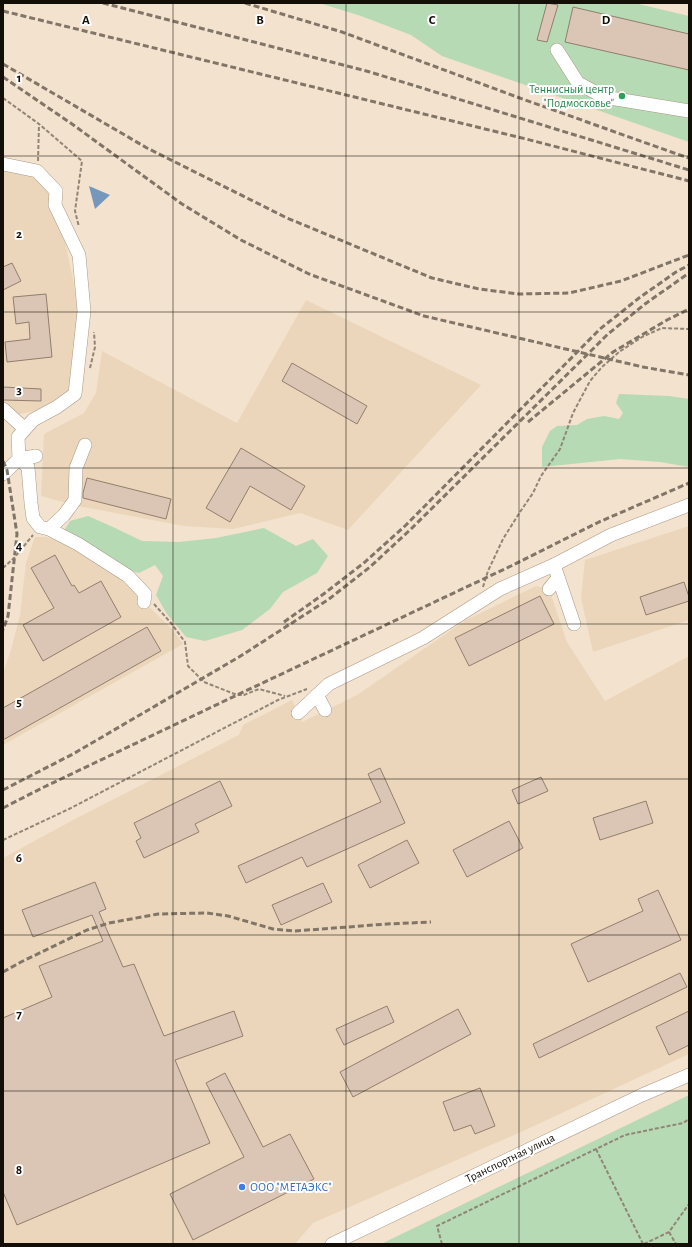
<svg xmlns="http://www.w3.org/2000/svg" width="692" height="1247" font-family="'Alegreya Sans',sans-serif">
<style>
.built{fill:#ecd6bb}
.green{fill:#b6dab4}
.water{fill:#7697bc}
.building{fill:#dbc6b5;stroke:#917e6e}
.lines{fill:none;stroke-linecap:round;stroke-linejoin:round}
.minor-casing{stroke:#a89985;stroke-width:14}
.path{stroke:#918576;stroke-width:2;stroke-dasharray:4 2;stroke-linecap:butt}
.minor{stroke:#fff;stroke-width:13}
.rail{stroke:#807567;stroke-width:3;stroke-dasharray:6 3;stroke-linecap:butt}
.grid{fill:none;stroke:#130e07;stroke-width:1;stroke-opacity:0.55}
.leisure-dot{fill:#2e9e5b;stroke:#fff;stroke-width:1.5}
.shop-dot{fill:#3f7fe0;stroke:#fff;stroke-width:1.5}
.labels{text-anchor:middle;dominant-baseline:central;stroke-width:4;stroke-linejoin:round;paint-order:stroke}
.leisure-label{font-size:12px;fill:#27864d;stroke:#fff;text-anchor:end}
.street-label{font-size:12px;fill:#130e07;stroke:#fff}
.shop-label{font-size:12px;fill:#366cbe;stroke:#fff;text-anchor:start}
.grid-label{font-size:13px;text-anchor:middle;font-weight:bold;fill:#130e07;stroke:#fff;stroke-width:4;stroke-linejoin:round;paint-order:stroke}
</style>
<rect width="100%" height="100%" fill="#f3e2cd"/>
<g class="built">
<polygon points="3,161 41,168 58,209 87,345 69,397 46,408 16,415 3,421"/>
<polygon points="306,300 481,385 348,530 300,513 233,529 184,526 78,506 41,496 44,434 84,413 96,393 102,351 237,423"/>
<polygon points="689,526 689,620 593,652 581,598 585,560"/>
<polygon points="35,537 46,537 73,546 116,575 172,629 183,644 3,745 3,673 11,650 20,615 26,563"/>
<polygon points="536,586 549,589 567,642 605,701 689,656 689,1054 521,1132 313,1223 295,1244 3,1244 3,858 75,819 239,735 243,725 292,700 302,722 357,695 466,620"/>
</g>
<g class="green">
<polygon points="319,3 634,3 689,16 689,142 442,56 411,35 361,16"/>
<polygon points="619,394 669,396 689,399 689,467 660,462 620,459 542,467 542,447 550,431 557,426 577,425 587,419 604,416 619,419 623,413 616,403"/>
<polygon points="88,516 113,527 142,541 179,542 216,538 264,528 296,546 313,539 328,556 317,573 283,592 270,609 242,630 205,641 186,637 167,614 156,595 163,576 155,565 139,573 126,570 64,531 70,521"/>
<polygon points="689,1095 689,1244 381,1244"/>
</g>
<polygon class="water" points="89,186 110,195 95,209"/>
<g class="building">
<polygon points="547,3 558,5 547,42 537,40"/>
<polygon points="573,7 689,34 689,70 565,42"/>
<polygon points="12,263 21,281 3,290 3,267"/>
<polygon points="46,294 52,357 7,362 5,342 30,339 29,322 16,324 13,297"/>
<polygon points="292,363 367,406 357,424 282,381"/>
<polygon points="3,387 41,389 41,401 3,400"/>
<polygon points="241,448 305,486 291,510 250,486 230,522 206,508"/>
<polygon points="87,478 171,499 166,519 83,498 83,493"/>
<polygon points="55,555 72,586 74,585 79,593 101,581 121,617 43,661 23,625 54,608 31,568"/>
<polygon points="684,582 689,597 689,601 646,615 640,597"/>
<polygon points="540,596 554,624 469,666 455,638"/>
<polygon points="147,627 161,651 3,740 3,708"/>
<polygon points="380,768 405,823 307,867 302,857 246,883 238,866 381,802 368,774"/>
<polygon points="541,777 548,791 518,804 512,790"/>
<polygon points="220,781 232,806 195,824 199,832 144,858 136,841 141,838 134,823"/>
<polygon points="646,801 653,823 600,840 593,818"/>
<polygon points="509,821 523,848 467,877 453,850"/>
<polygon points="407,840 419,863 370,888 358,865"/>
<polygon points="95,882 106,909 99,912 123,967 134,964 164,1036 234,1011 243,1036 175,1060 210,1143 17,1225 3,1192 3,1018 52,997 39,966 103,941 92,915 33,937 22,910"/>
<polygon points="323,883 332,902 281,925 272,905"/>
<polygon points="658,890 681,940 588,982 571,944 643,911 638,899"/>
<polygon points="680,973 687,987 539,1058 533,1044"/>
<polygon points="387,1006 394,1022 344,1045 336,1029"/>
<polygon points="458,1009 471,1034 353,1097 340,1072"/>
<polygon points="689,1011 689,1045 669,1055 656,1027"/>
<polygon points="225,1073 263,1147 290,1134 314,1179 193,1240 170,1194 244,1157 206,1083"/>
<polygon points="480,1088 495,1126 475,1134 471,1125 454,1131 443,1102"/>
</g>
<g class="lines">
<defs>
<g id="minor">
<polyline points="557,50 578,83 604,97 689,111"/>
<polyline points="3,164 37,171 56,191 55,205 79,255 84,311 75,394 57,407 33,420 18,437 19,459 3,474"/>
<polyline points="3,409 25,429"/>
<polyline points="19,459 28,467 31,503 33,518 40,527 49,529 78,544 128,576 145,594 144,602"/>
<polyline points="19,459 36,456"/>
<polyline points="49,529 64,515 75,500 76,468 85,445"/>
<polyline points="554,565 574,624"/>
<polyline points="549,589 558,578"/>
<polyline points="317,695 325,710"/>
<polyline points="298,713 329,684 423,638 500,589 554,565 611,535 689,505"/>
<polyline points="332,1244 642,1095 689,1075"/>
</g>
</defs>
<use href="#minor" class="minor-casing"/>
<g class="path">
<polyline points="3,98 39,124 82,161 75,211 79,227"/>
<polyline points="38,161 39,124"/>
<polyline points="90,368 95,347 94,332"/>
<polyline points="3,568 14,558 33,535"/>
<polyline points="483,587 488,571 503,539 520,512 533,493 541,476 560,449 573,413 590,381 602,367 619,352 642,337 662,328 689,329"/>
<polyline points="154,604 171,623 185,642 188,666 204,682 237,695 244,695 259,689 285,696"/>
<polyline points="3,840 69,809 278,700 307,689"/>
<polyline points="596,1149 643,1244"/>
<polyline points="669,1232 676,1244"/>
<polyline points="442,1244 437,1226 625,1135 683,1123 689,1119"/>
<polyline points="644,1244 669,1232 689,1204"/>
</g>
<use href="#minor" class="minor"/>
<g class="rail">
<polyline points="103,3 370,72 689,170"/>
<polyline points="245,3 342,32 517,97 674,153 689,158"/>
<polyline points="3,11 526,139 689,181"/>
<polyline points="3,64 147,148 287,218 432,278 479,289 519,294 569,293 621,281 689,255"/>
<polyline points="3,77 72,124 182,204 241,240 309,274 424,316 643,367 689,375"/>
<polyline points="528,422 613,352 667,320 689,309"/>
<polyline points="3,461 7,470 17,534 8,616 3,630"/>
<polyline points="284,622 325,593 365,562 406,525 600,329 639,298 676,272 689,265"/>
<polyline points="3,790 73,754 138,716 239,657 329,599 370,567 411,529 608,334 645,304 689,273"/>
<polyline points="3,808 42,788 237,695 511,566 599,522 689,483"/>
<polyline points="3,972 21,962 87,930 109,923 158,914 207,913 228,916 273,929 295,931 387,924 431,922"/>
</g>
</g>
<path class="grid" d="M173 3V1244M346 3V1244M519 3V1244M3 156H689M3 312H689M3 468H689M3 624H689M3 779H689M3 935H689M3 1091H689"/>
<circle class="leisure-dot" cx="622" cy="96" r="4"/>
<circle class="shop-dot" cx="242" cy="1187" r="4"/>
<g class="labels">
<g class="leisure-label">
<text x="614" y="89">Теннисный центр<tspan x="614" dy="14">"Подмосковье"</tspan></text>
</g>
<g class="street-label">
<text transform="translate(510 1158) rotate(-26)">Транспортная улица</text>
</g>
<g class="shop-label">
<text x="250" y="1187">ООО "МЕТАЭКС"</text>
</g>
</g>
<g class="grid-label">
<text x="86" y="24">A</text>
<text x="260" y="24">B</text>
<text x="432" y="24">C</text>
<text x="606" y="24">D</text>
<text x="19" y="82">1</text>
<text x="19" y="238">2</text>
<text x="19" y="394">3</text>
<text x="19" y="550">4</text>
<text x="19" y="706">5</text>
<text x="19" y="862">6</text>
<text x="19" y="1018">7</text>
<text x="19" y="1174">8</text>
</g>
<rect width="692" height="1247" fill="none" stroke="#130e07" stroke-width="8"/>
</svg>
